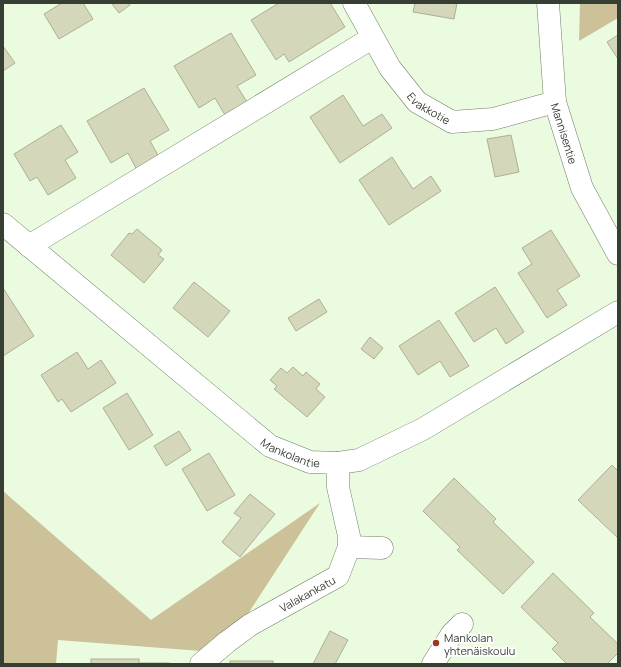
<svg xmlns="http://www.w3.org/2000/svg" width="621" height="667" font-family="Manrope,sans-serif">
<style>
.green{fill:#cdc19a}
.building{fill:#d4d7b9;stroke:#adb093}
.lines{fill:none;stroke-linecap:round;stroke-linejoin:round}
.minor-casing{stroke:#707e66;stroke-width:23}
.minor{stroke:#fff;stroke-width:22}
.poi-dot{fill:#9f361f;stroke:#fff;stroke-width:1.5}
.labels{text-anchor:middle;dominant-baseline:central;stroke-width:3.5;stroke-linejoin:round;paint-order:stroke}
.street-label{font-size:11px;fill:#373e33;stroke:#fff}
.poi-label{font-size:11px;fill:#373e33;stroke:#fff;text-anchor:start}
</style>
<rect width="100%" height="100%" fill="#eafbdf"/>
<g class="green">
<polygon points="580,3 618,3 618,18 579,41"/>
<polygon points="3,491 151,620 320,503 218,660 201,651 58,640 56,664 3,664"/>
</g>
<g class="building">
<polygon points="62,3 83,3 93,19 59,39 44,14"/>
<polygon points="114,3 129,3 130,5 119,13 112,4"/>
<polygon points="279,3 330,3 345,27 289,62 284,54 276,60 251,20"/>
<polygon points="415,3 457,3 454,19 413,12"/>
<polygon points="231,33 256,75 237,86 247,102 225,115 215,98 199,108 174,66"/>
<polygon points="618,35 618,59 607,42"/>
<polygon points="3,46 15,63 3,71"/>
<polygon points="144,88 169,130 150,141 159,157 137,170 128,153 111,163 87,121"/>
<polygon points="343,95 363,126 382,114 392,128 340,163 310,117"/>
<polygon points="61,125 78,152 65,160 76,178 48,195 37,177 30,181 14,154"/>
<polygon points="511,135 519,172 495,177 487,139"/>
<polygon points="392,157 413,189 431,176 441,191 389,225 359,180"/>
<polygon points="137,229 162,250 158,255 164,259 144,283 111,255 129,233 132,234"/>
<polygon points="551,230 580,276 557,290 567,305 547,318 518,273 532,264 522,248"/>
<polygon points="194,282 230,311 208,337 173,308"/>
<polygon points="495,287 524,332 506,344 496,328 474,342 455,313"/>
<polygon points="3,288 34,336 3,356"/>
<polygon points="319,299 327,312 296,331 288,318"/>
<polygon points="439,320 469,366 450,377 440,361 418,375 399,346"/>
<polygon points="370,337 383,348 374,359 361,349"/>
<polygon points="77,352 88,369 101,360 116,383 71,412 62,399 58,402 41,375"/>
<polygon points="293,367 303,376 306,372 320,384 316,389 325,397 307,417 274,389 277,386 270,380 281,368 287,373"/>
<polygon points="127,393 153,435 129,450 103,408"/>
<polygon points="179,431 191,450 166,466 154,446"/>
<polygon points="209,453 235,495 207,511 182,469"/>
<polygon points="612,465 618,471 618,538 578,500"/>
<polygon points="454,478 496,519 493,522 534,562 503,594 457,550 460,547 423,511"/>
<polygon points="250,494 275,514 240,557 222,542 241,518 234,513"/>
<polygon points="553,573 594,613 590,617 618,644 618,653 607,664 567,664 552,649 558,643 521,607"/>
<polygon points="330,631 348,640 335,664 313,664"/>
<rect x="91" y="659" width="48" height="5"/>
<rect x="230" y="661" width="43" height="3"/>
<rect x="139" y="663" width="30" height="1"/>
</g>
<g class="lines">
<defs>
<g id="minor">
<path id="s1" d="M354 3 390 68 417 102 452 122 493 119 555 102"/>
<path id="s2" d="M548 3 555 102 582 188 618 254"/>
<path id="s3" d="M3 224 270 446 310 462 338 463 359 460 423 429 618 312"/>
<polyline points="29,246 372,38"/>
<polyline points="349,547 382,548"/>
<path id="s4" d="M201 664 227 642 250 625 338 576 349 547V536L338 487V463"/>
<polyline points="433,664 452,634 462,624"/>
</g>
</defs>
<use href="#minor" class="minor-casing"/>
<use href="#minor" class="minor"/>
</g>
<circle class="poi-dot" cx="436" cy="643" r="4"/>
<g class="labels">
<g class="street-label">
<text stroke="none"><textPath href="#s1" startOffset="131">Evakkotie</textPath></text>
<text stroke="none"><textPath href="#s2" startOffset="132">Mannisentie</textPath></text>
<text stroke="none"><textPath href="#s3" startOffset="369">Mankolantie</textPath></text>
<text stroke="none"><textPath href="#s4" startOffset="128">Valakankatu</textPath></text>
</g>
<g class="poi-label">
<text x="444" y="637">Mankolan<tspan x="444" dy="13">yhtenäiskoulu</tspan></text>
</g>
</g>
<rect width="621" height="667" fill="none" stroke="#373e33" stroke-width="8"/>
</svg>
